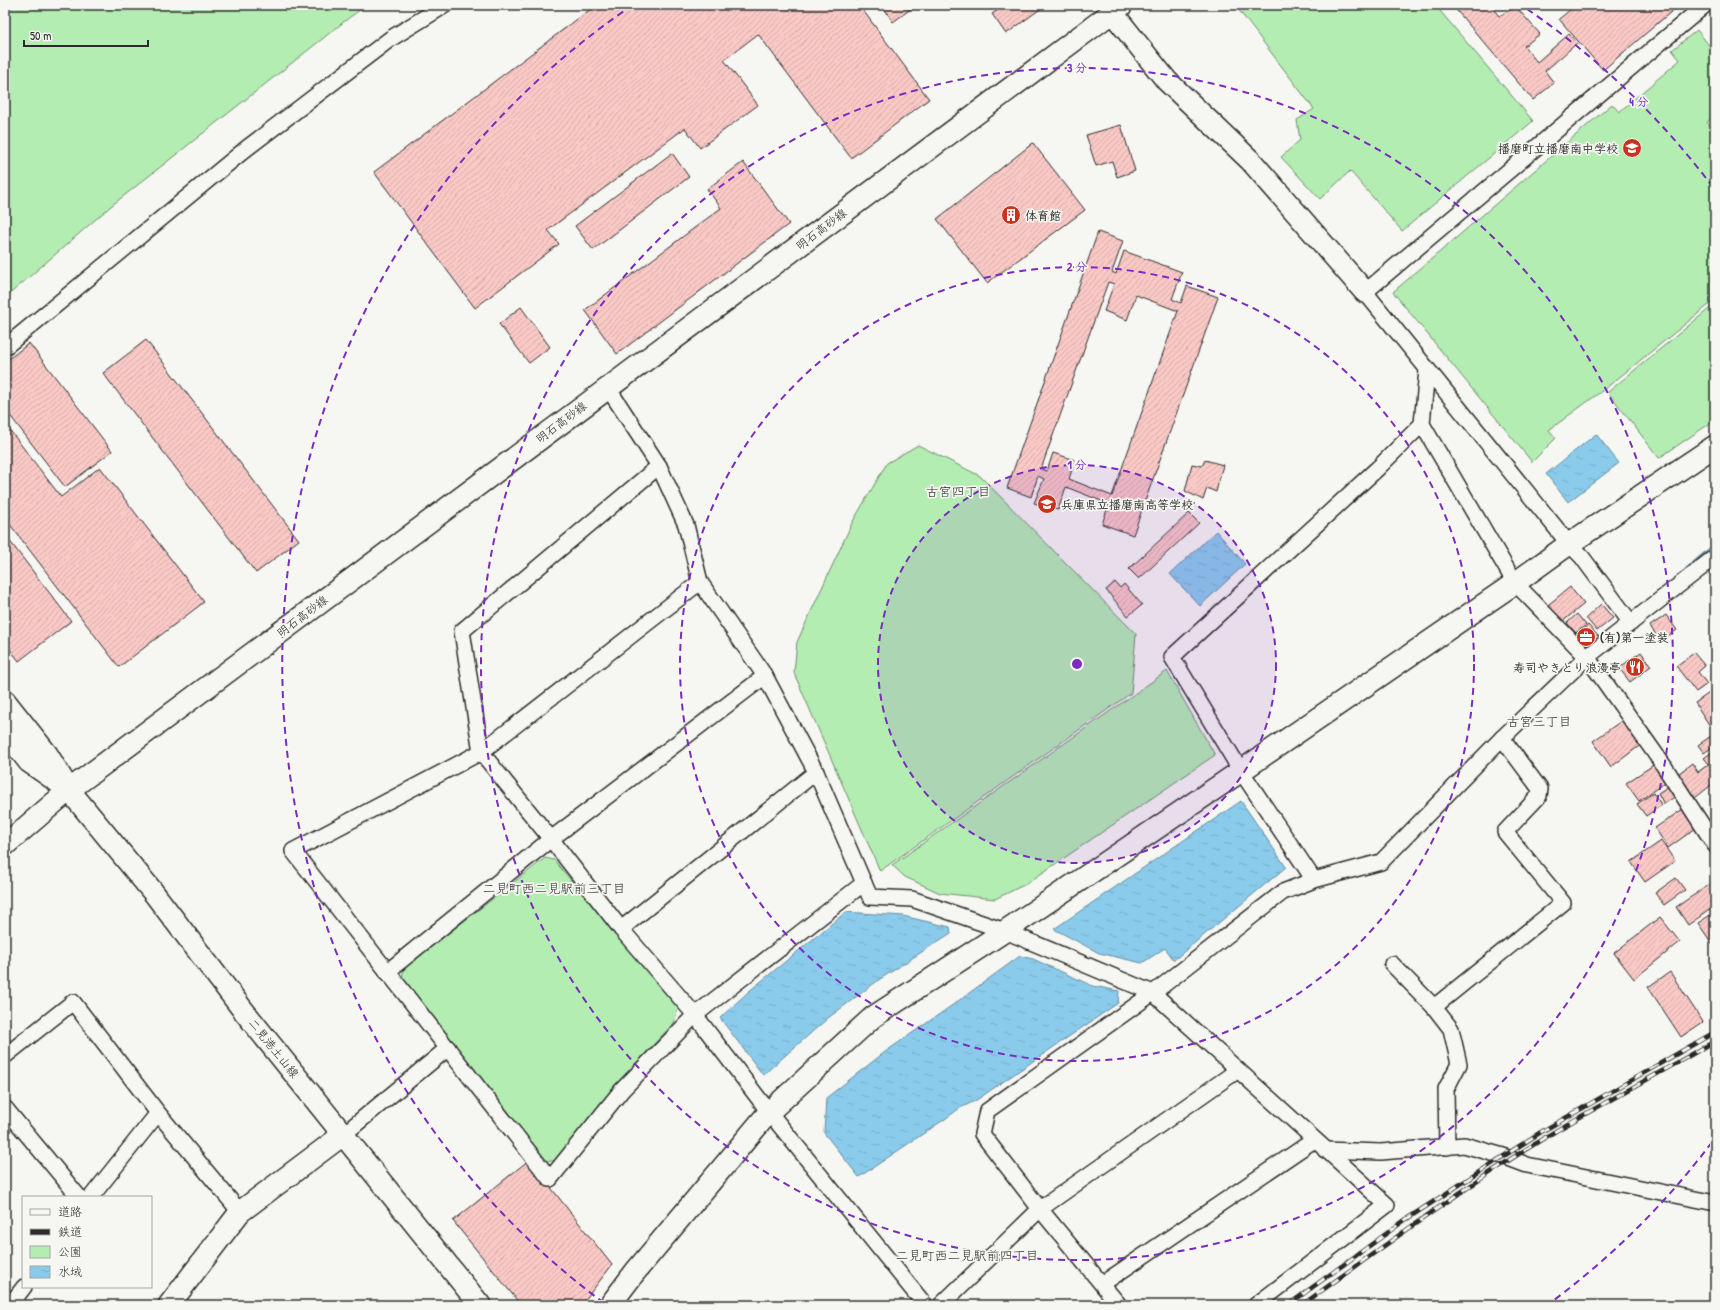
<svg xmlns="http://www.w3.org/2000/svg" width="1720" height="1310" font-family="'Patrick Hand','Klee One',sans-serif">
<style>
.park{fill:#b3edb2;stroke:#6f8c6e}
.water{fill:url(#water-ripples);stroke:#648b9e}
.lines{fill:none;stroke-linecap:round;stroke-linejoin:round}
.stream{stroke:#648b9e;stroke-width:5}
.building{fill:url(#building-hatch);stroke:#2b2b2b;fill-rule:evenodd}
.street-casing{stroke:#2b2b2b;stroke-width:18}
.secondary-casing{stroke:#2b2b2b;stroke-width:24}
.street{stroke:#f6f6f2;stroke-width:15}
.secondary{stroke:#f6f6f2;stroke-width:21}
.rail-casing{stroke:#2b2b2b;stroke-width:4.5}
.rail{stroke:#f6f6f2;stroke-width:3;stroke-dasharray:9;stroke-linecap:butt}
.ring{fill:none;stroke:#7b2cbf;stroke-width:2;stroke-dasharray:7 5}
.labels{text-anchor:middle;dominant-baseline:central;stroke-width:3.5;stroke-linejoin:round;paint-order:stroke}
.poi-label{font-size:12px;font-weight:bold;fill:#2b2b2b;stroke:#f6f6f2;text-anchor:start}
.street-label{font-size:12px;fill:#2b2b2b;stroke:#f6f6f2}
.neighbourhood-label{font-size:13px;fill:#2b2b2b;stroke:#f6f6f2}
.centre{fill:#7b2cbf;stroke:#f6f6f2;stroke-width:2}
.ring-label{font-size:12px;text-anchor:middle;font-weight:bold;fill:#7b2cbf;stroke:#f6f6f2;stroke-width:3.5;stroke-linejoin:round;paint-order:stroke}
</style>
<defs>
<pattern id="water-ripples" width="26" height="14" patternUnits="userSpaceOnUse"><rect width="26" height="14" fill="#8acbeb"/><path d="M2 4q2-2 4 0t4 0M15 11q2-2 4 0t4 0" fill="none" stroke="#77aeca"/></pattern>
<pattern id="building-hatch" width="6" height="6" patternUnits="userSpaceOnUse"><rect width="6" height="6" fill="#f9c9c6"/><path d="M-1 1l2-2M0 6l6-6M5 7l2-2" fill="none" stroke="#d6adaa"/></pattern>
</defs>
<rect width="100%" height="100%" fill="#f6f6f2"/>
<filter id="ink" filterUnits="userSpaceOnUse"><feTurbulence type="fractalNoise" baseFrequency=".025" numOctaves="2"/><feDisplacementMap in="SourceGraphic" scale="8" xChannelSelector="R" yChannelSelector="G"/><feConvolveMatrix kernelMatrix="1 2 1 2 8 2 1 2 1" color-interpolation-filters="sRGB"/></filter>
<g filter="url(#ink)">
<g class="park">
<polygon points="14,5 367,5 350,17 111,206 5,298 5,13"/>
<polygon points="1235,5 1435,5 1533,121 1402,231 1350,171 1320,199 1281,157 1300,140 1297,120 1314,109"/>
<polygon points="1697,30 1715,53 1715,115 1707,122 1715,132 1715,300 1606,388 1549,430 1556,438 1532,462 1393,292 1612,104 1619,112 1680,60 1672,50"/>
<polygon points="1715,304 1715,420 1659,458 1608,392"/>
<polygon points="918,445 980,476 1136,634 1131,693 880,871 794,673 797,642 852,523 887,463"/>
<polygon points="1167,671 1215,755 1026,884 995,899 940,893 905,877 892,865"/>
<polygon points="545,858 554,860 678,1008 674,1023 616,1084 555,1161 547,1161 402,978 404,968"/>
</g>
<g class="water">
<polygon points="1596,434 1619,463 1568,502 1546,474"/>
<polygon points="1216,531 1245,564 1200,606 1170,574"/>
<polygon points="1241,801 1286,867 1174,960 1165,948 1142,963 1099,953 1054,929"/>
<polygon points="846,912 903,916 950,927 951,933 880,979 828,1018 763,1075 720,1018 748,992"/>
<polygon points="1020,956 1033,959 1093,986 1119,991 1118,1003 975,1101 960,1108 945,1119 859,1177 824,1133 826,1098 885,1052 954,1004"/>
</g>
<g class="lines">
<polyline class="stream" points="1687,570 1715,546"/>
</g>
<g class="building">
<polygon points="596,5 859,5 929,99 851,158 758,34 724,60 758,105 700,148 685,128 548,230 559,244 475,308 374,172"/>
<polygon points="882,5 916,5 893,22"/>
<polygon points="1005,5 1041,5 1043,7 1006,34 992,14"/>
<polygon points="1452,5 1490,5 1499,16 1516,7 1540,34 1524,46 1537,62 1569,34 1577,43 1545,71 1554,83 1533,100"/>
<polygon points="1576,5 1679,5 1603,70 1559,19"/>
<polygon points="1121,125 1135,171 1117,177 1112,161 1096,166 1086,135"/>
<polygon points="1033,143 1085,210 987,283 937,219"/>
<polygon points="672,153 689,177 593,250 575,226"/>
<polygon points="743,162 789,224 617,354 585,310 721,208 707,189"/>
<path d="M1098 232 1123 241 1112 272 1116 274 1124 251 1182 272 1172 299 1181 303 1187 286 1218 297 1133 535 1102 524 1109 504 1066 487 1058 510 1034 503 1044 479 1038 476 1031 497 1007 488ZM1108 282 1114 284 1104 311 1127 320 1136 295 1178 311 1112 496 1069 479 1075 460 1053 453 1047 471 1041 469Z"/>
<polygon points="521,307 550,347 529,363 499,324"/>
<polygon points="146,340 299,540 256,573 103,373"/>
<polygon points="29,343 112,451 65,487 5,409 5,362"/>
<polygon points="5,424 61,497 100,467 204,602 119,667 5,518"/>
<polygon points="1205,460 1223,465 1216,492 1207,488 1203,500 1185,491 1192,464 1202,466"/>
<polygon points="1189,513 1199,523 1139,579 1129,569"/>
<polygon points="5,535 71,621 19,661 5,643"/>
<polygon points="1115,582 1120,588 1124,584 1142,605 1128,616 1106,590"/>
<polygon points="1570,587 1584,604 1562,622 1548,605"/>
<polygon points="1601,604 1613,618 1597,631 1586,618"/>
<polygon points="1577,614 1586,625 1576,633 1567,623"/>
<polygon points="1666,615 1677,630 1660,641 1650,626"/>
<polygon points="1588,625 1599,637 1584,650 1574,637"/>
<polygon points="1641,652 1651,666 1630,682 1619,668"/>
<polygon points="1694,653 1705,666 1698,672 1707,684 1696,692 1676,666"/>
<polygon points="1712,691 1715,697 1715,727 1712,729 1695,703"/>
<polygon points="1624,719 1642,744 1611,767 1593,741"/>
<polygon points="1711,736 1715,741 1715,745 1704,753 1698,745"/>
<polygon points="1715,750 1715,782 1695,798 1678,774 1692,763 1698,772 1709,764 1704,758"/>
<polygon points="1655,764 1667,781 1639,801 1626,783"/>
<polygon points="1669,786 1676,796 1664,804 1658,793"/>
<polygon points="1653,793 1662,805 1646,816 1637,804"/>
<polygon points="1683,809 1696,828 1668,848 1655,828"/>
<polygon points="1661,841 1675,861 1645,882 1631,862"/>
<polygon points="1676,878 1685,890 1664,905 1655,893"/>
<polygon points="1712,883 1715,888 1715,906 1688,925 1676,907"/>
<polygon points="1715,912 1715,948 1698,923"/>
<polygon points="1660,917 1680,942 1634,979 1614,953"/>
<polygon points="1670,972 1703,1022 1681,1037 1648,987"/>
<polygon points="529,1160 612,1265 581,1305 521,1305 453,1221"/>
</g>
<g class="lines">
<defs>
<g id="street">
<polyline points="5,347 247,148 390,39 445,5"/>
<polyline points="1427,370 1422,424 1515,583 1587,657 1664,766 1715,845"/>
<polyline points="608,388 659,466 686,525 700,582 765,676 816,772 870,897 912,899 1005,931 1153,993 1387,1205 1256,1305"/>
<polyline points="659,466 462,631 481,752 551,839 621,929 695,1015 769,1112 925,1305"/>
<polyline points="700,582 481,752 293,851 550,1179 622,1090 695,1015 864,883"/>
<polyline points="1631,623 1582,557 1569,544 1365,292 1705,5"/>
<polyline points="1314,880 1381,862 1502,738 1587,657 1715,557"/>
<polyline points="621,929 816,772"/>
<polyline points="1392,964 1434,1007 1451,1029 1459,1064 1446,1089 1447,1147"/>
<polyline points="387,972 551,839 765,676"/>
<polyline points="1434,1007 1563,903 1505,832 1539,796 1540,789 1502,738"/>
<polyline points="5,1056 73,1002 158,1113 240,1212"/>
<polyline points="5,1108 79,1197"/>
<polyline points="344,1134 448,1048"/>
<polyline points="1325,1150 1381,1152 1464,1145 1503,1156 1527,1165 1715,1203"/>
<polyline points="91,1197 158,1113"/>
<polyline points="1102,1284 1314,1140"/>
<polyline points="10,1305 24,1287"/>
<polyline points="941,1305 1040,1209 1238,1070"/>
<polyline points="1119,1305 1040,1209 982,1134 987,1111 1153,993 1283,892 1314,880 1241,771 1172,657 1378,468 1422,424"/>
</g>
<g id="secondary">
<polyline points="1112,12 1167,81 1251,161 1365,292"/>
<polyline points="5,701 47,754 69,790 153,892 243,1010 480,1305"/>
<polyline points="5,731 29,762 62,785"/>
<polyline points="5,845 69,790 1122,5"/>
<polyline points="169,1305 240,1212 344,1134"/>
<polyline points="610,1305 635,1272 769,1112 873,1017 1005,931 1241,771 1515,583 1569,544 1715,446"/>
</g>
</defs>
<use href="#street" class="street-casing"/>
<use href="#secondary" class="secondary-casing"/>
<use href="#street" class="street"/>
<use href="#secondary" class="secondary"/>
<defs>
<g id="rail">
<polyline points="1288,1305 1405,1220 1541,1132 1715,1032"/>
<path d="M1302 1305C1385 1245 1467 1185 1554 1132 1607 1101 1662 1072 1715 1041"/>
</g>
</defs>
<use href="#rail" class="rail-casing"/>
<use href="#rail" class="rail"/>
</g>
</g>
<circle cx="1077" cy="664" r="199" fill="#7b2cbf" fill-opacity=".12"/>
<g class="ring">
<circle cx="1077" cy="664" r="199"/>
<circle cx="1077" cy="664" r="397"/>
<circle cx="1077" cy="664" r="596"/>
<path d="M1712 1142A795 795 0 0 1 1550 1303M604 1303A795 795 0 0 1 627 9M1527 9A795 795 0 0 1 1712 186"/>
</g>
<defs>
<symbol id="school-disc" viewBox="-11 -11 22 22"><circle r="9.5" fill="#c8321e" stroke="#f6f6f2"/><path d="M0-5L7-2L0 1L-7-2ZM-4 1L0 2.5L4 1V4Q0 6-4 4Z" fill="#fff"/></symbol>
<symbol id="building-disc" viewBox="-11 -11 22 22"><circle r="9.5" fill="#c8321e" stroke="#f6f6f2"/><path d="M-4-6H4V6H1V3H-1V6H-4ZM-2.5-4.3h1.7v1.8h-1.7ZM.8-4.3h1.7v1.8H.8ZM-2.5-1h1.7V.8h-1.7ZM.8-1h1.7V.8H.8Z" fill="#fff"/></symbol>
<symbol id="office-disc" viewBox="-11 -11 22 22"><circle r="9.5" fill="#c8321e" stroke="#f6f6f2"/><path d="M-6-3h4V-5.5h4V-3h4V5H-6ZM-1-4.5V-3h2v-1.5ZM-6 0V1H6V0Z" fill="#fff"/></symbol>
<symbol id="restaurant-disc" viewBox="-11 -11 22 22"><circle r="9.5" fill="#c8321e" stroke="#f6f6f2"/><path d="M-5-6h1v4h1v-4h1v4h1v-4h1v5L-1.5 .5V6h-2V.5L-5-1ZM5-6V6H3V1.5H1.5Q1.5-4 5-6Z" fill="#fff"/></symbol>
</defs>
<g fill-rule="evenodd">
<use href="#school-disc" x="1621" y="137" width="22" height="22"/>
<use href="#building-disc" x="1000" y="204" width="22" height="22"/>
<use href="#school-disc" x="1036" y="493" width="22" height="22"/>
<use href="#office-disc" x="1575" y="626" width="22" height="22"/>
<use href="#restaurant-disc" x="1624" y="656" width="22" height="22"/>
</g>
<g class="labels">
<g class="poi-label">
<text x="1618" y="148" text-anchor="end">播磨町立播磨南中学校</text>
<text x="1025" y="215">体育館</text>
<text x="1061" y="504">兵庫県立播磨南高等学校</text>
<text x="1600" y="637">(有)第一塗装</text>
<text x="1621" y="667" text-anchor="end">寿司やきとり浪漫亭</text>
</g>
<g class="street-label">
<text transform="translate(821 229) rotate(-37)">明石高砂線</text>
<text transform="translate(561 422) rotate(-37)">明石高砂線</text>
<text transform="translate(302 616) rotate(-37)">明石高砂線</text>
<text transform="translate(274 1048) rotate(51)">二見港土山線</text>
</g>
<g class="neighbourhood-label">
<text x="958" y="491">古宮四丁目</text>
<text x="1539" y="721">古宮三丁目</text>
<text x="554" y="888">二見町西二見駅前三丁目</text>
<text x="967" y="1255">二見町西二見駅前四丁目</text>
</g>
</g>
<circle cx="1077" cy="664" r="6" class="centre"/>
<g class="ring-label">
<text x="1077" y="72">3 分</text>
<text x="1639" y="106">4 分</text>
<text x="1077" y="271">2 分</text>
<text x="1077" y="469">1 分</text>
</g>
<rect width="1720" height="1310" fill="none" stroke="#f6f6f2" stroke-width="20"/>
<rect x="10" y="10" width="1700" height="1290" fill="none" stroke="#2b2b2b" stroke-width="1.5" filter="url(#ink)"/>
<rect x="22" y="1196" width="130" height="92" fill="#f6f6f2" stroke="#a5a5a2"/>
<rect x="30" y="1209" width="20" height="6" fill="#f6f6f2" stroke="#a5a5a2"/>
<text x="58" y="1216" font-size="12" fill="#2b2b2b">道路</text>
<rect x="30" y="1229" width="20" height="6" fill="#2b2b2b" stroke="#a5a5a2"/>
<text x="58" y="1236" font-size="12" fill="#2b2b2b">鉄道</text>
<rect x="30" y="1246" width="20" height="12" fill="#b3edb2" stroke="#a5a5a2"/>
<text x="58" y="1256" font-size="12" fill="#2b2b2b">公園</text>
<rect x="30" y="1266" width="20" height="12" fill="url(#water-ripples)" stroke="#a5a5a2"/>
<text x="58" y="1276" font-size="12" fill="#2b2b2b">水域</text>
<path d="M24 40v6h124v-6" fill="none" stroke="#2b2b2b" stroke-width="2"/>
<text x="30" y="40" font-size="12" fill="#2b2b2b" stroke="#f6f6f2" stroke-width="3" paint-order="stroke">50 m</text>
</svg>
